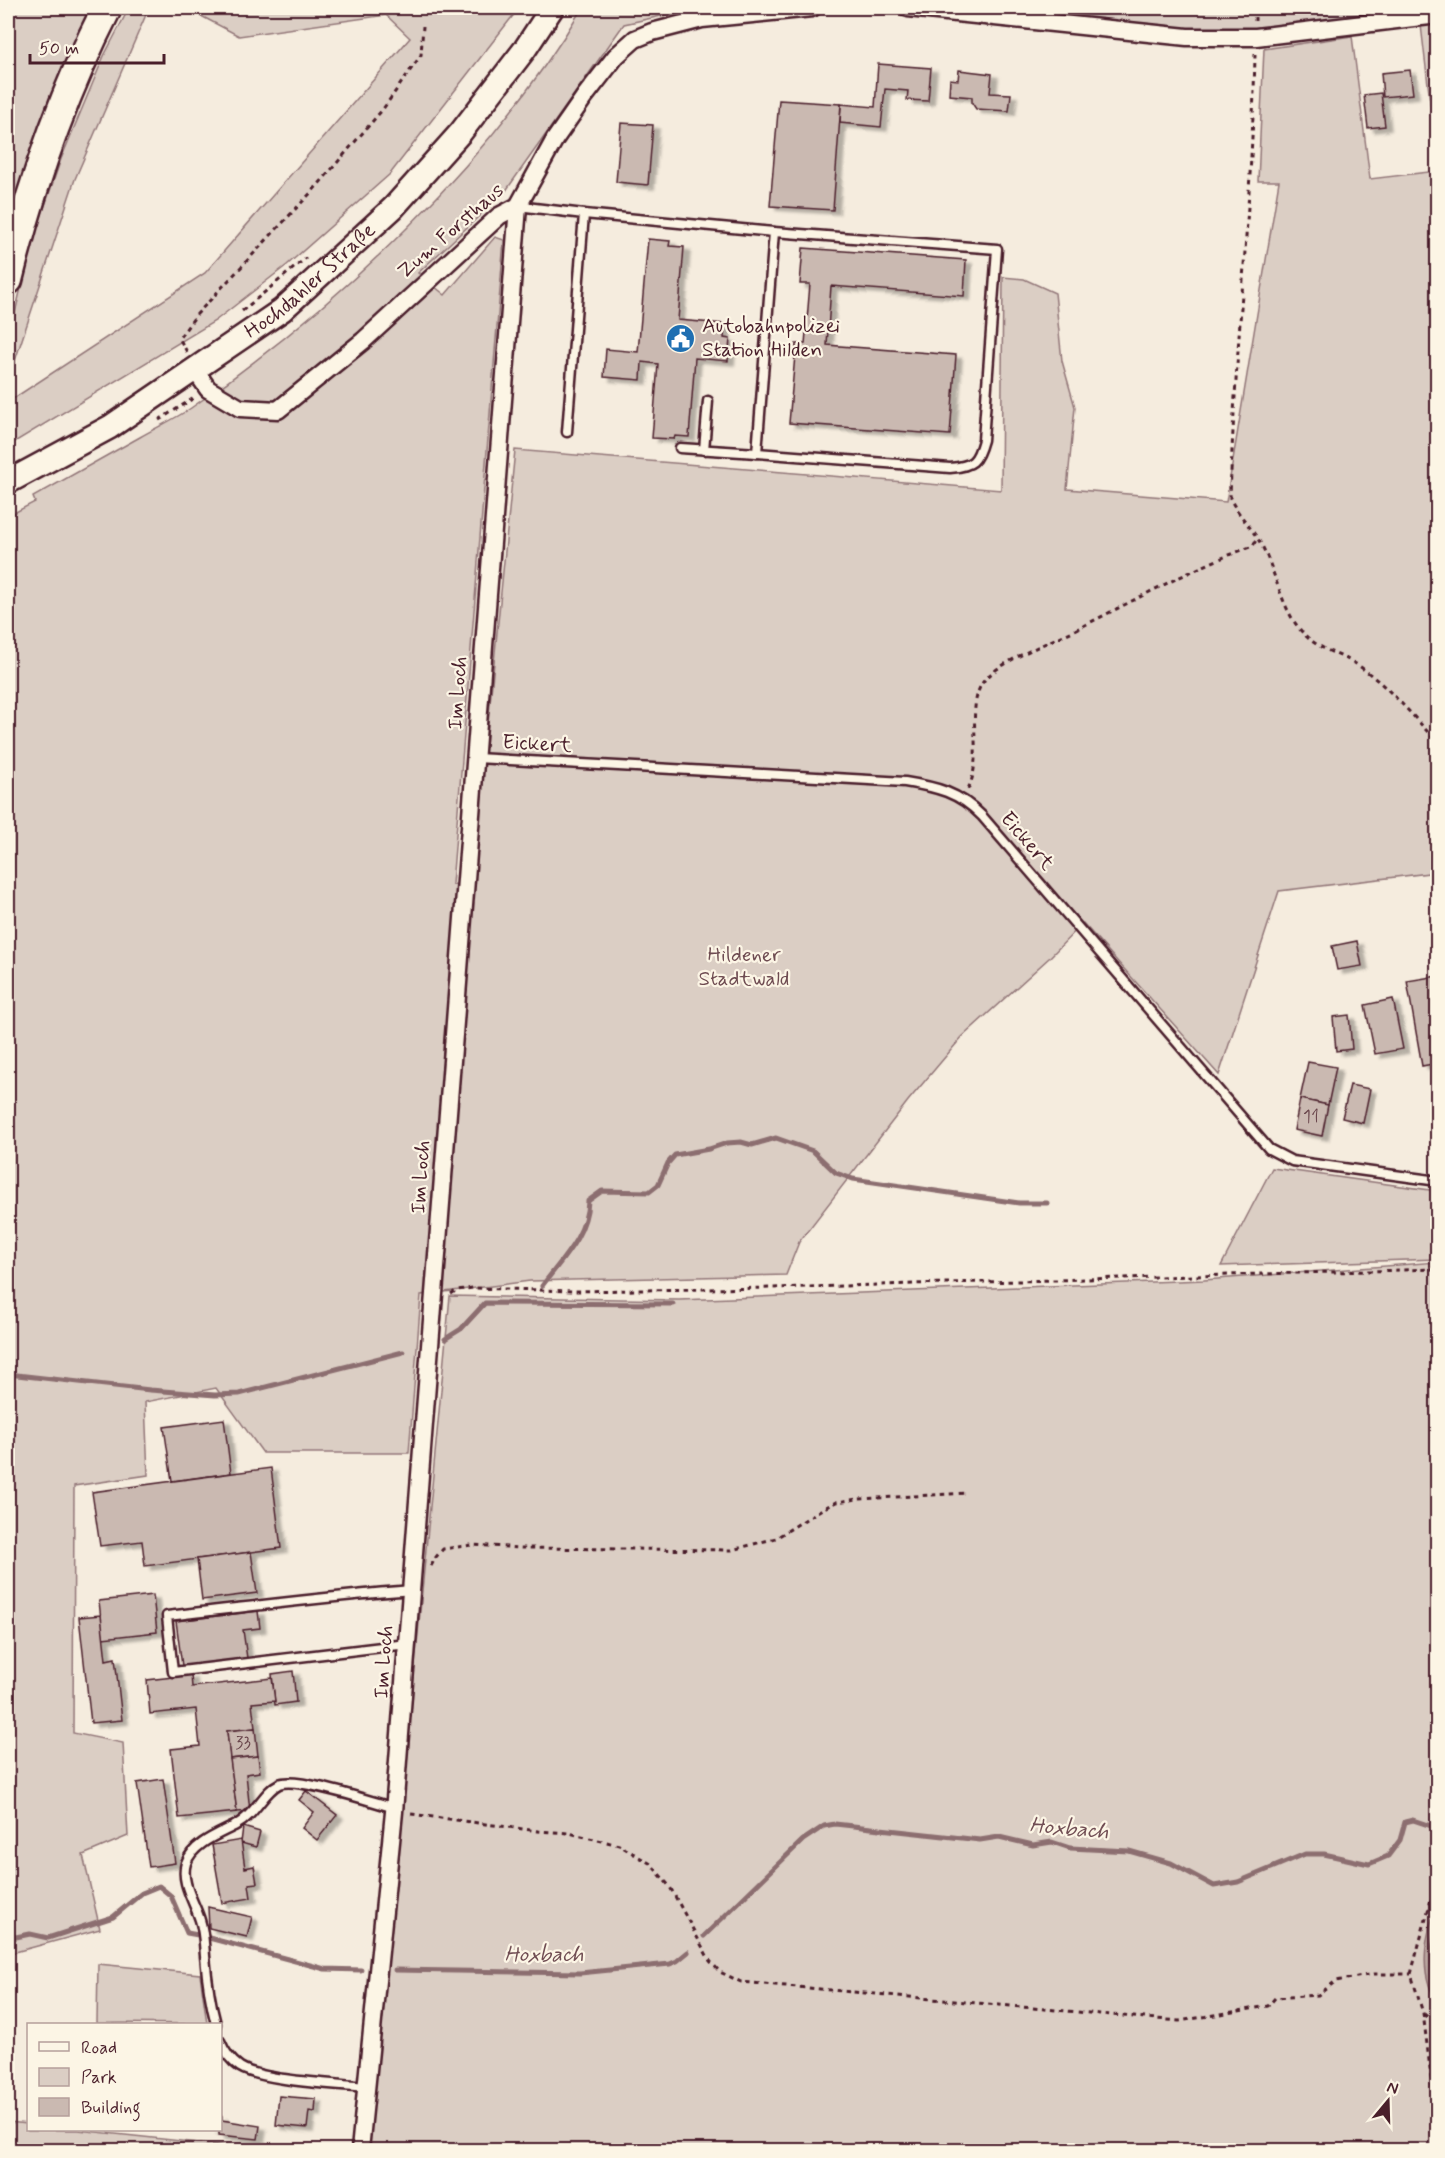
<svg xmlns="http://www.w3.org/2000/svg" width="1445" height="2158" font-family="Mynerve,sans-serif">
<style>
.green{fill:#dbcec4;stroke:#927678;stroke-width:1.5}
.water{fill:#b8a39e;stroke:#8c6e70;stroke-width:1.5}
.lines{fill:none;stroke-linecap:round;stroke-linejoin:round}
.shore{stroke:#765459;stroke-width:1.5}
.stream{stroke:#8c6e70;stroke-width:5}
.building{fill:#cab9b1;stroke:#4a1f2b;stroke-width:1.5;filter:url(#shadow)}
.lane-casing{stroke:#4a1f2b;stroke-width:13}
.street-casing{stroke:#4a1f2b;stroke-width:21}
.secondary-casing{stroke:#4a1f2b;stroke-width:27}
.highway-casing{stroke:#4a1f2b;stroke-width:33}
.path{stroke:#4a1f2b;stroke-width:3;stroke-dasharray:4.5 4.5;stroke-linecap:butt}
.lane{stroke:#fcf5e5;stroke-width:8}
.street{stroke:#fcf5e5;stroke-width:16}
.secondary{stroke:#fcf5e5;stroke-width:22}
.highway{stroke:#fcf5e5;stroke-width:28}
.labels{text-anchor:middle;dominant-baseline:central;stroke-width:4.5;stroke-linejoin:round;paint-order:stroke}
.number-label{font-size:18px;fill:#6a464c}
.street-label{font-size:21px;fill:#4a1f2b;stroke:#fcf5e5}
.poi-label{font-size:21px;fill:#4a1f2b;stroke:#fcf5e5;text-anchor:start}
.park-label{font-size:21px;fill:#6e4b51;stroke:#fcf5e5}
.water-label{font-size:22px;font-style:italic;fill:#704d53;stroke:#fcf5e5}
</style>
<defs>
<filter id="shadow"><feDropShadow dx="6" dy="4" stdDeviation="1.5" flood-color="#0004"/></filter>
</defs>
<rect width="100%" height="100%" fill="#f5ecde"/>
<filter id="ink" filterUnits="userSpaceOnUse"><feTurbulence type="fractalNoise" baseFrequency=".0167" numOctaves="2"/><feDisplacementMap in="SourceGraphic" scale="12" xChannelSelector="R" yChannelSelector="G"/><feConvolveMatrix kernelMatrix="1 2 1 2 8 2 1 2 1" color-interpolation-filters="sRGB"/></filter>
<g filter="url(#ink)">
<g class="green">
<polygon points="8,8 95,8 8,232"/>
<polygon points="129,8 147,8 145,17 75,179 8,382 8,343 30,249 61,159 104,56"/>
<polygon points="186,8 519,8 390,174 287,265 215,321 8,446 8,402 205,273 410,38 386,15 239,36"/>
<path d="M582 8H699L624 24 505 192 418 273 445 295 495 237 504 240 452 884 472 886 515 450 1001 490 1003 277 1024 279 1055 293 1062 361 1075 407 1067 489 1226 502 1279 181H1258L1264 49 1352 36 1370 179 1437 171V872L1279 891 1219 1075 1083 923 1049 958 962 1037 908 1101 799 1242 786 1275 530 1281 421 1295 409 1453H263L216 1388 145 1402 148 1475 74 1486 73 1733 123 1743 128 1836 83 1855 100 1929 8 1954V516L35 502 33 497C69 477 104 457 140 437 157 427 175 419 191 408 339 305 490 163 582 8Z"/>
<polygon points="987,8 1427,8 1351,23 1264,33 1150,26"/>
<polygon points="1437,23 1437,161 1421,25"/>
<polygon points="1272,1168 1437,1191 1437,1259 1221,1266"/>
<polygon points="1437,1262 1438,1902 1429,1928 1437,2002 1437,2150 369,2150 450,1296 679,1300 1204,1280"/>
<polygon points="98,1964 200,1974 207,2024 97,2023"/>
<polygon points="8,2122 28,2124 28,2130 78,2130 265,2150 8,2150"/>
</g>
<path class="water" d="M1437 1902 1438 2002H1437C1417 1970 1426 1936 1437 1902Z"/>
<g class="lines">
<path class="shore" d="M1438 1921C1430 1944 1428 1965 1438 1988"/>
<g class="stream">
<path d="M542 1286C562 1259 587 1235 588 1201L602 1191 649 1192 658 1185 668 1163 675 1155 709 1149 727 1143 741 1142 752 1145 776 1138 813 1151 836 1173 853 1179 1019 1203H1047"/>
<polyline points="445,1339 461,1329 485,1303 673,1304"/>
<polyline points="8,1374 150,1390 215,1395 239,1394 403,1352"/>
<polyline points="8,1934 16,1937 30,1934 48,1938 113,1917 142,1893 159,1886 171,1896 187,1933 198,1935"/>
<polyline points="704,1936 803,1840 824,1826 835,1824 980,1840 999,1837 1033,1845 1052,1842 1070,1848 1129,1851 1171,1863 1214,1886 1238,1882 1305,1854 1324,1854 1369,1864 1388,1856 1400,1840 1405,1822 1413,1820 1437,1828"/>
<polyline points="209,1938 325,1969 361,1970"/>
<polyline points="395,1970 580,1973 670,1964 677,1961 688,1952"/>
</g>
</g>
<g class="building">
<polygon points="878,64 931,68 928,101 907,100 908,91 885,89 881,127 840,123 841,104 875,107"/>
<polygon points="959,70 992,74 990,93 1011,94 1009,111 976,109 972,103 972,97 949,95 950,79 958,80"/>
<polygon points="1410,70 1413,94 1383,97 1381,73"/>
<polygon points="1381,93 1385,126 1368,128 1364,95"/>
<polygon points="779,100 841,104 833,210 770,206"/>
<polygon points="621,123 653,125 648,185 616,182"/>
<polygon points="648,239 670,241 669,246 684,247 678,320 725,324 724,338 730,339 728,361 695,358 689,437 675,436 674,439 652,438 658,364 642,362 641,380 604,377 606,349 638,352"/>
<polygon points="803,248 966,260 964,296 831,286 827,345 956,355 950,435 789,423 796,344 805,344 810,284 800,284"/>
<polygon points="1357,941 1362,966 1337,970 1332,946"/>
<polygon points="1438,976 1438,1063 1422,1066 1407,981"/>
<polygon points="1393,999 1403,1049 1375,1054 1365,1005"/>
<polygon points="1349,1015 1352,1049 1336,1051 1333,1017"/>
<polygon points="1308,1062 1336,1067 1328,1105 1300,1099"/>
<polygon points="1350,1085 1370,1089 1363,1123 1342,1118"/>
<polygon points="1300,1099 1328,1105 1322,1136 1294,1130"/>
<polygon points="224,1419 231,1473 172,1481 164,1427"/>
<polygon points="271,1468 281,1548 145,1566 142,1541 100,1546 92,1492"/>
<polygon points="251,1552 257,1593 202,1600 197,1559"/>
<polygon points="153,1595 157,1632 103,1638 99,1601"/>
<polygon points="258,1611 260,1628 243,1630 247,1658 182,1666 176,1621"/>
<polygon points="101,1615 106,1660 115,1658 122,1720 91,1723 79,1617"/>
<polygon points="293,1671 296,1702 275,1705 272,1674"/>
<polygon points="191,1675 192,1687 272,1678 275,1701 252,1703 255,1728 227,1731 237,1812 179,1818 171,1749 200,1746 196,1709 150,1714 147,1680"/>
<polygon points="255,1728 258,1756 230,1759 227,1731"/>
<polygon points="258,1756 260,1772 246,1774 250,1811 237,1812 230,1759"/>
<polygon points="163,1779 175,1863 149,1867 137,1783"/>
<polygon points="306,1791 337,1815 317,1840 302,1828 314,1812 299,1800"/>
<polygon points="243,1827 260,1832 256,1847 241,1843"/>
<polygon points="241,1840 245,1868 254,1866 257,1883 249,1884 251,1898 222,1903 212,1845"/>
<polygon points="208,1907 252,1917 247,1937 209,1928"/>
<polygon points="279,2096 316,2099 315,2112 309,2111 307,2128 276,2125"/>
<polygon points="220,2116 222,2116 222,2120 260,2126 258,2139 219,2135 219,2130 210,2130 220,2130"/>
</g>
<g class="lines">
<defs>
<g id="lane">
<polyline points="518,206 584,214 567,432"/>
<polyline points="584,214 774,232 757,453 680,448"/>
<polyline points="704,450 708,401"/>
<path d="M757 453 950 468C973 466 977 462 983 440L997 249 774 232"/>
<path d="M476 758 905 782C936 787 959 792 982 816L1269 1149 1292 1161 1438 1181"/>
<path d="M407 1644 173 1672 167 1616C249 1607 330 1596 412 1590"/>
<path d="M216 2024C210 2002 207 1980 205 1956 204 1944 204 1932 200 1920 195 1903 180 1882 186 1863 193 1843 219 1834 236 1825 255 1815 264 1791 279 1784 296 1776 373 1802 395 1808"/>
<path d="M220 2041C224 2051 231 2061 240 2067 262 2081 337 2084 366 2087"/>
</g>
<g id="street">
<polyline points="908,8 1187,37 1256,37 1438,15"/>
<polyline points="195,370 208,389 240,408 278,410 363,341 499,216 518,206 555,139 585,96 616,56 635,39 652,32 702,19 812,8"/>
<polyline points="360,2150 394,1812 518,206"/>
</g>
<g id="secondary">
<path id="s1" d="M8 482 110 427 282 310 393 208 461 132 525 49 552 8"/>
</g>
<path id="highway" d="M8 280C31 186 63 94 107 8"/>
</defs>
<use href="#lane" class="lane-casing"/>
<use href="#street" class="street-casing"/>
<use href="#secondary" class="secondary-casing"/>
<use href="#highway" class="highway-casing"/>
<g class="path">
<polyline points="1255,8 1255,21"/>
<path d="M1255 54C1252 202 1235 350 1230 498 1238 515 1252 528 1261 544 1277 573 1281 613 1307 637 1322 651 1343 655 1359 666 1389 687 1413 716 1438 743"/>
<polyline points="242,311 306,258"/>
<polyline points="187,352 179,338 197,314 319,184 383,109 421,55 423,26"/>
<polyline points="159,420 194,398"/>
<path d="M968 789C984 757 966 713 981 685 994 662 1058 639 1083 626 1139 598 1194 567 1253 546L1257 538"/>
<polyline points="451,1294 457,1290 473,1288 573,1291 773,1288 1438,1269"/>
<polyline points="431,1566 436,1557 443,1549 472,1545 522,1548 732,1550 776,1538 822,1509 836,1502 858,1499 967,1493"/>
<polyline points="411,1814 538,1831 569,1833 619,1845 651,1864 670,1887 710,1961 720,1972 741,1982 1179,2021 1268,2006 1275,1998 1318,1995 1336,1981 1373,1974 1411,1974"/>
<polyline points="1438,1874 1411,1974 1423,2013 1438,2132"/>
<polyline points="1424,2014 1438,2026"/>
</g>
<use href="#lane" class="lane"/>
<use href="#street" class="street"/>
<use href="#secondary" class="secondary"/>
<use href="#highway" class="highway"/>
</g>
</g>
<defs>
<symbol id="civic-disc" viewBox="-11 -11 22 22"><circle r="9.5" fill="#1f6fb2" stroke="#fcf5e5"/><path d="M-.6-6.5H3V-4.5H.6V-3L4-1V1h2V6H-6V1h2V-1L-.6-3ZM-1.2 2.5V6h2.4V2.5Z" fill="#fff"/></symbol>
</defs>
<g fill-rule="evenodd">
<use href="#civic-disc" x="664" y="322" width="33" height="33"/>
</g>
<g class="labels">
<g class="number-label">
<text x="1311" y="1117">11</text>
<text x="243" y="1743">33</text>
</g>
<g class="street-label">
<text transform="translate(451 231) rotate(-41)">Zum Forsthaus</text>
<text stroke="none"><textPath href="#s1" startOffset="364">Hochdahler Straße</textPath></text>
<text transform="translate(458 693) rotate(-86)">Im Loch</text>
<text transform="translate(537 744) rotate(3)">Eickert</text>
<text transform="translate(1027 841) rotate(49)">Eickert</text>
<text transform="translate(421 1177) rotate(-86)">Im Loch</text>
<text transform="translate(384 1662) rotate(-86)">Im Loch</text>
</g>
<g class="poi-label">
<text x="702" y="326">Autobahnpolizei<tspan x="702" dy="24">Station Hilden</tspan></text>
</g>
<g class="park-label">
<text x="744" y="955">Hildener<tspan x="744" dy="24">Stadtwald</tspan></text>
</g>
<g class="water-label">
<text transform="translate(1069 1829) rotate(5)">Hoxbach</text>
<text x="544" y="1955">Hoxbach</text>
</g>
</g>
<rect width="1445" height="2158" fill="none" stroke="#fcf5e5" stroke-width="30"/>
<rect x="15" y="15" width="1415" height="2128" fill="none" stroke="#4a1f2b" stroke-width="2" filter="url(#ink)"/>
<rect x="27" y="2023" width="195" height="108" fill="#fcf5e5" stroke="#b59f9b" stroke-width="1.5"/>
<rect x="39" y="2042" width="30" height="9" fill="#fcf5e5" stroke="#b59f9b" stroke-width="1.5"/>
<text x="81" y="2053" font-size="18" fill="#4a1f2b">Road</text>
<rect x="39" y="2068" width="30" height="18" fill="#dbcec4" stroke="#b59f9b" stroke-width="1.5"/>
<text x="81" y="2083" font-size="18" fill="#4a1f2b">Park</text>
<rect x="39" y="2098" width="30" height="18" fill="#cab9b1" stroke="#b59f9b" stroke-width="1.5"/>
<text x="81" y="2113" font-size="18" fill="#4a1f2b">Building</text>
<g transform="translate(1388 2101) rotate(19)" stroke="#fcf5e5" stroke-width="4.5" paint-order="stroke">
<path d="M0-4.5L10 22L0 15L-10 22Z" fill="#4a1f2b"/>
<text y="-9" font-size="16" font-weight="bold" text-anchor="middle" fill="#4a1f2b">N</text>
</g>
<path d="M30 54v9h134v-9" fill="none" stroke="#4a1f2b" stroke-width="3"/>
<text x="39" y="54" font-size="18" fill="#4a1f2b" stroke="#fcf5e5" stroke-width="4.5" paint-order="stroke">50 m</text>
</svg>
